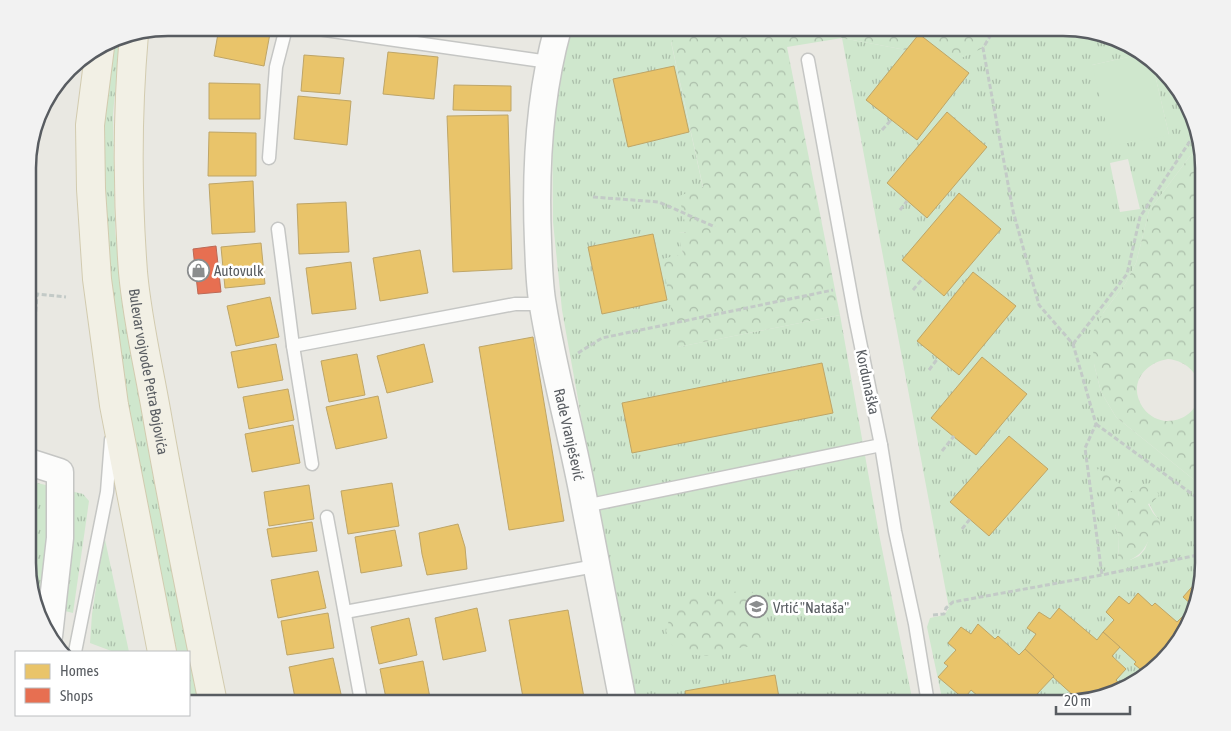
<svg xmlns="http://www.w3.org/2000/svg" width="1231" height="731" font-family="'Asap Condensed',sans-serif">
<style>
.grass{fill:url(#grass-tufts);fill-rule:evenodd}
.park{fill:url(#park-crowns);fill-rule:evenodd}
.pitch{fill:#cfe7cd}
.homes{fill:#e9c46a;stroke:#bea567}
.shops{fill:#e76f51;stroke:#bc6956}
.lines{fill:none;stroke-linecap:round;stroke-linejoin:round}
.lane-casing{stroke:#c5c6c4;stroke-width:15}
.street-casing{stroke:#c5c6c4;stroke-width:29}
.primary-casing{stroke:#d2cbaf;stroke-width:30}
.path{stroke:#c3cac7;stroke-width:3;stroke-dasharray:5 2.5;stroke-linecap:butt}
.lane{stroke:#fcfcfb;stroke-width:12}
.street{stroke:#fcfcfb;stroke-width:26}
.primary{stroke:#f2f0e5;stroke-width:28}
.labels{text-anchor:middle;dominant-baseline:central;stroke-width:5;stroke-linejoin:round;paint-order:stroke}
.poi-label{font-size:15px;fill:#585c61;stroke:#fff;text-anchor:start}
.street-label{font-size:15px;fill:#585c61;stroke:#fff}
.rim{fill:none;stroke:#585c61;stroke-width:2.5}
</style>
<defs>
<pattern id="grass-tufts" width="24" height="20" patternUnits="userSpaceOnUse" patternTransform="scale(1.25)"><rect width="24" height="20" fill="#cfe7cd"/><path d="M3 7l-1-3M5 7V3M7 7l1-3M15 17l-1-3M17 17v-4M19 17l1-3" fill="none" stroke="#abbeaa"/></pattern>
<pattern id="park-crowns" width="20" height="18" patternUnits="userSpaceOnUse" patternTransform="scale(1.25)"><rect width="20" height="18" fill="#cfe7cd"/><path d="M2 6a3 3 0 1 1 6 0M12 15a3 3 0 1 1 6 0" fill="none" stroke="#abbeaa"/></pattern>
</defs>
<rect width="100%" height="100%" fill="#e9e8e2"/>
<g class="grass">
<polygon points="570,28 727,28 671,42 703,188 687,232 679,233 683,254 678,347 840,315 879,534 913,703 636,703 612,589 562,310 553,222 552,80"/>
<path d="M995 28H1063L1134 46 1142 54 1092 65 1169 135 1153 66 1185 97 1199 144 1149 211 1136 263 1125 284 1103 313 1094 364 1101 392 1116 417 1203 487V572L1185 634 1134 685 1072 703H943L927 627 930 618 944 615 949 608 842 38 906 50 919 34 983 48ZM1128 159 1140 209 1120 212 1110 163ZM1144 484C1147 499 1150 509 1160 521L1150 536 1145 549 1139 556 1130 560 1118 559 1119 536 1115 527 1119 517 1116 501 1134 493Z"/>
<polygon points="120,37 113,114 115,231 124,301 200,703 189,703 189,652 175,652 122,377 99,180 109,42"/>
<polygon points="29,481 83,494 89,501 73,613 37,604 29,581"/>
<polygon points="104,535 129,652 114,652 90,643 92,614"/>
</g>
<g class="park">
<polygon points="727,28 995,28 983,48 955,61 919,34 906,50 842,38 787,47 840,315 678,347 662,259 683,254 678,233 687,232 679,196 703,187 671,41"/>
<path d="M1199 144 1203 158V487L1116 417 1101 392 1094 364 1092 334 1103 313 1125 284 1136 263 1149 211ZM1168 359C1212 364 1208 421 1167 421 1159 421 1149 416 1144 409 1127 386 1143 363 1168 359Z"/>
<path d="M1097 468 1133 493 1144 484 1152 483 1159 495 1153 502 1148 504 1153 513 1160 521 1159 530C1144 540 1149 551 1130 560V565H1121L1118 559 1119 536 1115 527 1116 521 1119 516 1116 501 1099 481Z"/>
<path d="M748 588C764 600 765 618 763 638L753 646 738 648 721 656H702L679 651 671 644 666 631 673 605 681 597 697 593 716 597Z"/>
</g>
<polygon class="pitch" points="1142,54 1153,66 1169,135 1112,146 1092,65"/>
<g class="homes">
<polygon points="219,28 271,28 264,66 214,56"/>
<polygon points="919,34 969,73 917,140 866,100"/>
<polygon points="388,52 438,57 434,99 383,94"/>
<polygon points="304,55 344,58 340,94 301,91"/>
<polygon points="674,66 689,132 628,147 613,79"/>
<polygon points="209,83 260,84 260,119 209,119"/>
<polygon points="454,85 511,86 511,111 453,110"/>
<polygon points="298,96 351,101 347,145 294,139"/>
<polygon points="947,112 987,147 927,218 887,183"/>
<polygon points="508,115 512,269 453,272 447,116"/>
<polygon points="209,132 256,133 256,176 208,176"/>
<polygon points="253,181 255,232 212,234 209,184"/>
<polygon points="959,193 1001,229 944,296 902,260"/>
<polygon points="346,202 349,252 299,254 297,204"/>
<polygon points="653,234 667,300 602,314 588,247"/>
<polygon points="261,243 265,284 225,288 221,247"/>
<polygon points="420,250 428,293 380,301 373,258"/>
<polygon points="351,262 356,309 312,314 306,268"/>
<polygon points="973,272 1016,306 959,375 917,341"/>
<polygon points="270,297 279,337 236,346 227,306"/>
<polygon points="533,337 564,521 509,530 479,347"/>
<polygon points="276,344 283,380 238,388 231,352"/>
<polygon points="424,344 433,382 387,393 377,356"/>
<polygon points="357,354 365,395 329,402 321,361"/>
<polygon points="982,357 1027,394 976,455 931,418"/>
<polygon points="822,363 833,413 632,453 622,403"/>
<polygon points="288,389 294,420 249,429 243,397"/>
<polygon points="378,396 387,438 336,449 326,407"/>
<polygon points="293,425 300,463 252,472 245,434"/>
<polygon points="1009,436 1048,469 989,536 950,502"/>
<polygon points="392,483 399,526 348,534 341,491"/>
<polygon points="309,485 314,519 269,526 264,492"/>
<polygon points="312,522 317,551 272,557 267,529"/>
<polygon points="458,524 465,547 467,569 427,575 422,554 419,533"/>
<polygon points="395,530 402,566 361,573 355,537"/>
<polygon points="318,571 326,608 278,618 271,580"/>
<polygon points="1198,580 1200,582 1189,620 1184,615 1193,606 1183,597"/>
<polygon points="1138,593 1152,606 1155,603 1177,622 1184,615 1189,620 1185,634 1145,673 1134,664 1136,662 1103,632 1114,620 1106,612 1119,596 1129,604"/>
<polygon points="477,608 486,651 443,660 435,618"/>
<polygon points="1059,608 1097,640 1103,632 1120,647 1112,656 1126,669 1116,680 1123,688 1082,700 1076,695 1074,696 1053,677 1054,676 1025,649 1036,634 1027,628 1039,612 1050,619"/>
<polygon points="568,610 585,703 524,703 509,620"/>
<polygon points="328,613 334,648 287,655 281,621"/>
<polygon points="409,618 417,655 379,664 371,627"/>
<polygon points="978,624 995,639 998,636 1019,655 1025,649 1054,676 1036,695 1044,703 986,703 971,690 964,699 938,677 948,666 944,663 956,650 948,643 961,627 971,634"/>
<polygon points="333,658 343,703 296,703 289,667"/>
<polygon points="423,661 431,703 387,703 380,669"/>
<polygon points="775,675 780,703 687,703 685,691"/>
</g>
<polygon class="shops" points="216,246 221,292 198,294 193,249"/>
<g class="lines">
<defs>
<g id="lane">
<polyline points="311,28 549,62"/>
<polyline points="808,60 855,317 881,445 895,531 915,624 928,703"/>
<polyline points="269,158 276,67 286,28"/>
<polyline points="278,229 293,346 312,464"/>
<polyline points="293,346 515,304 543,304"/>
<polyline points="585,506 881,445"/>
<polyline points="327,517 361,701"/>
<polyline points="345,612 595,566"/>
<polyline points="75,652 107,492 111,440"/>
</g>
<g id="street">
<path id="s1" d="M558 28C539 96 535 170 538 242 539 263 539 285 543 306 554 373 573 439 585 506 598 572 610 638 623 703"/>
<polyline points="29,462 60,472 60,538 49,636"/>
</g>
<g id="primary">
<path id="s2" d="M134 34C127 114 127 192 133 272 137 318 148 365 156 410 173 508 193 606 213 703"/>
<polyline points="100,47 90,125 91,189 97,279 114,405 162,652"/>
</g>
</defs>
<use href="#lane" class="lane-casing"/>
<use href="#street" class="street-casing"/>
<use href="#primary" class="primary-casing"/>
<g class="path">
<polyline points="995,28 983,48 1013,211 1039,305 1073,344 1096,424 1085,448 1102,575"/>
<polyline points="665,34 712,28"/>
<polyline points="882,130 891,120"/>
<polyline points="593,197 659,202 715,227"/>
<polyline points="900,210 907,201"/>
<polyline points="913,290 923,278"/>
<polyline points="1073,344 1127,274 1140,217 1190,141 1196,135"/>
<polyline points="578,353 602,338 833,290"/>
<polyline points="929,370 938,358"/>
<polyline points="29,409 37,294 66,297"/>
<polyline points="1096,424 1203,502"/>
<polyline points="942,451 954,436"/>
<polyline points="962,529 970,519"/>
<polyline points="933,615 944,614 946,608 953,602 1102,575 1203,554"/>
</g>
<use href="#lane" class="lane"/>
<use href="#street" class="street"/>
<use href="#primary" class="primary"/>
</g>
<defs>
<symbol id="shop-ring" viewBox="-11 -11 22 22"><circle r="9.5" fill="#fff" stroke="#8b8d8e" stroke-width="1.5"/><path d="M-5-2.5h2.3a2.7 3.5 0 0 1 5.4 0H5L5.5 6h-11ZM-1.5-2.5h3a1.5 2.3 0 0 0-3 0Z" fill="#8b8d8e"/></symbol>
<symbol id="school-ring" viewBox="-11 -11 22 22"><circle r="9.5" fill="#fff" stroke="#8b8d8e" stroke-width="1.5"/><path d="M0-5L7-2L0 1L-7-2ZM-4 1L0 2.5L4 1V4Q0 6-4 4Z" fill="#8b8d8e"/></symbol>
</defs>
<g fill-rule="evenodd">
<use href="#shop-ring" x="186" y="258" width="25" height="25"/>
<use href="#school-ring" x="744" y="594" width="25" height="25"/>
</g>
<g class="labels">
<g class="poi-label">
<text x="214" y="270">Autovulk</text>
<text x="773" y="607">Vrtić "Nataša"</text>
</g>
<g class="street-label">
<text stroke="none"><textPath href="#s2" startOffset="339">Bulevar vojvode Petra Bojovića</textPath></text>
<text transform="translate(868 382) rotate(78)">Kordunaška</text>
<text stroke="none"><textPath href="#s1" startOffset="411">Rade Vranješević</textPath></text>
</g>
</g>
<path d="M0 0H1231V731H0ZM168 36H1063A132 132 0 0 1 1195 168V563A132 132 0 0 1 1063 695H168A132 132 0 0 1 36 563V168A132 132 0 0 1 168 36Z" fill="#f2f2f2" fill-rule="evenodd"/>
<path class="rim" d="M168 36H1063A132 132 0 0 1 1195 168V563A132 132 0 0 1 1063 695H168A132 132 0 0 1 36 563V168A132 132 0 0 1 168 36Z"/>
<rect x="15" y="651" width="175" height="65" fill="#ffffff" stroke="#bcbec0"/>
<rect x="25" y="664" width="25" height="15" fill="#e9c46a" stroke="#bcbec0"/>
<text x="60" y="676" font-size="15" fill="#585c61">Homes</text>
<rect x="25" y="688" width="25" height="15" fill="#e76f51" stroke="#bcbec0"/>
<text x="60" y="701" font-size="15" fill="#585c61">Shops</text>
<path d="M1056 706v8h74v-8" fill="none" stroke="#585c61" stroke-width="2.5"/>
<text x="1064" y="706" font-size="15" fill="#585c61" stroke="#ffffff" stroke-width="4" paint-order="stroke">20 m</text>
</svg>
